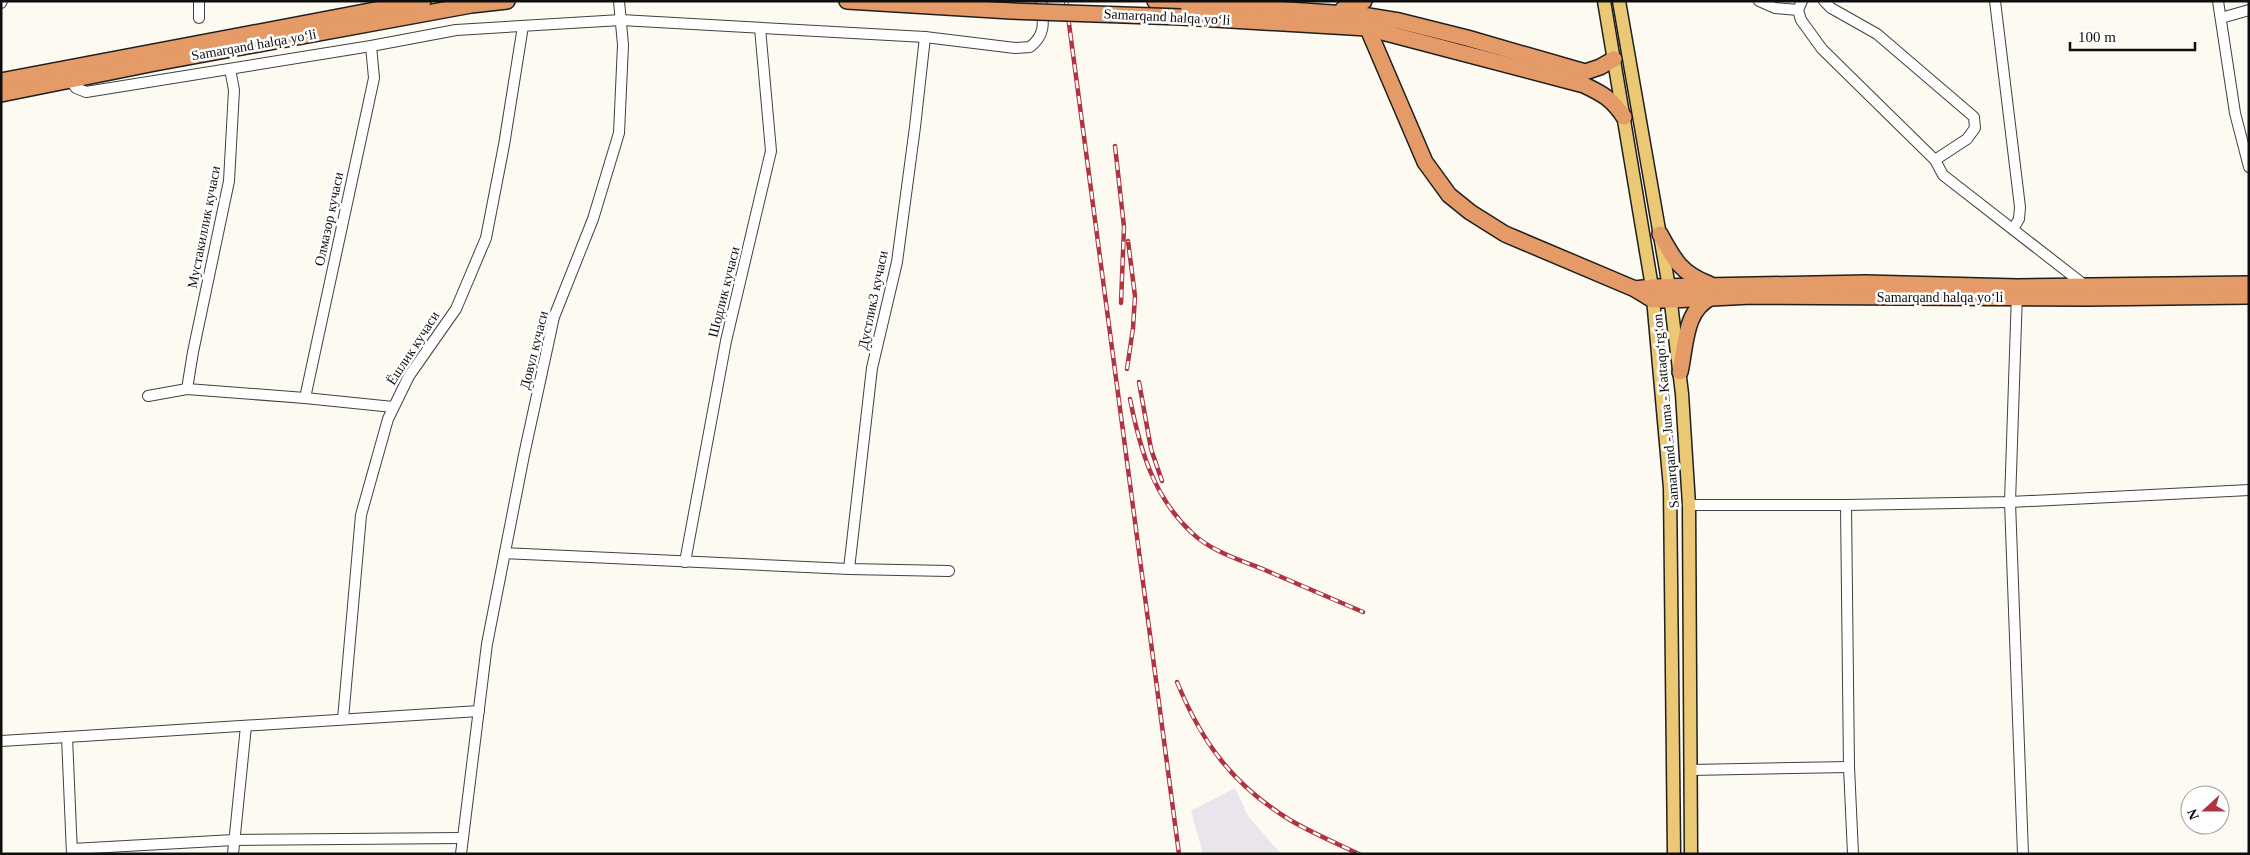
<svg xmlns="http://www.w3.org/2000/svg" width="2250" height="855" font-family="Georgia,serif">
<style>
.industrial{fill:#ebe4ec}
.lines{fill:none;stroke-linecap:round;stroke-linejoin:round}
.minor-casing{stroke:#414141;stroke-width:12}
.major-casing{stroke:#1f1f1f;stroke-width:15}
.highway-casing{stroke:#1f1f1f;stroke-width:18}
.minor{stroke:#fff;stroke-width:10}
.major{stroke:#eac874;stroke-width:12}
.highway{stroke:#e59b67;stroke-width:15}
.rail-casing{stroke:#b03440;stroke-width:4.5}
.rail{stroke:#fff;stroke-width:2.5;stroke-dasharray:8;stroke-linecap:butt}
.highway-bridge-casing{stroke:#1f1f1f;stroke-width:18;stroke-linecap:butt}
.highway-bridge{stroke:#e59b67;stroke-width:15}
.labels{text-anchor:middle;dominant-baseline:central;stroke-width:5;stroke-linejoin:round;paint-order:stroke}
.street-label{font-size:14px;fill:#0e0e0e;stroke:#fff}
</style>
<rect width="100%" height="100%" fill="#fdfaf1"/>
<polygon class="industrial" points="1235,788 1248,816 1281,854 1203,854 1191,811"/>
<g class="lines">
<defs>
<g id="minor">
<polyline points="1759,1 1775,8 1798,10 1802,1"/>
<polyline points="1824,1 1831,8 1877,34 1974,117 1975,128 1967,139 1935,160"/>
<polyline points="1995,1 2020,207 2019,219 2013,229"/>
<polyline points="2218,1 2235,113 2249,167"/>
<polyline points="1,3 2,1"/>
<polyline points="1798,10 1801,20 1822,49 1935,160 1943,175 2087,287"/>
<polyline points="199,18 199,1"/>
<polyline points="2221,18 2249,10"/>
<path d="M71 81 76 88 86 92 371 46 456 30 621 20 925 37 1015 48 1030 47C1047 34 1043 20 1041 1"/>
<polyline points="2017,293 2010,502 2023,854"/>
<polyline points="187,389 193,352 229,181 234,90 230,69"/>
<polyline points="148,396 187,389 305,398 393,407"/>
<polyline points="305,398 374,78 371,46"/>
<polyline points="1689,505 1846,505 2010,502 2249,490"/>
<polyline points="1846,505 1849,767 1853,854"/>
<polyline points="505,553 849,569 949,571"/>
<polyline points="685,562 726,341 771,151 760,28"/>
<polyline points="849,569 872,368 897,262 915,127 925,37"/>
<polyline points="343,719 361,515 388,419 409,376 456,309 486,238 504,145 523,26"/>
<polyline points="1,741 67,737"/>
<polyline points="1690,770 1849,767"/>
<polyline points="72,849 234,840 463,838"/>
<polyline points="72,854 67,737 479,711"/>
<polyline points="233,854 246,726"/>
<polyline points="461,854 487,644 524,455 554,317 593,219 619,133 623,45 619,1"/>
</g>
<g id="major">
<polyline points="1604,1 1652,287 1670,488 1674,854"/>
<polyline points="1619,1 1669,287 1682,394 1689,505 1691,854"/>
</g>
<g id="highway">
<polyline points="847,1 1011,11"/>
<polyline points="1155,1 1362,15 1399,21 1467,38 1585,72 1600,67 1614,59"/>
<polyline points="1343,9 1356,7 1364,1"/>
<polyline points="1362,15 1425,162 1449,195 1470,212 1505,234 1635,289 1653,300 1671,300 1752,296 2088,298 2249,296"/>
<path d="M1181 17 1367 28 1584 85C1603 94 1612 99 1624 117"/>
<polyline points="1,81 423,1"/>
<polyline points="1,94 155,63 471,5 507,1"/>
<path d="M1660 234C1674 260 1681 273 1709 284"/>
<polyline points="1635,289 1652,287 1866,283 2017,287 2249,284"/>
<path d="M1680 372C1686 346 1684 310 1712 297"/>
</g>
</defs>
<use href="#minor" class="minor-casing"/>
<use href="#major" class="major-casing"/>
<use href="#highway" class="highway-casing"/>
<use href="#minor" class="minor"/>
<use href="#major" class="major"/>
<use href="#highway" class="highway"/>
<defs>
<g id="rail">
<polyline points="1066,1 1179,854"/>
<polyline points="1115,146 1124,227 1121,303"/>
<polyline points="1127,369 1133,328 1135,296 1128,241"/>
<polyline points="1139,382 1151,449 1162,481"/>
<path d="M1130 399C1140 449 1153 496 1191 532 1210 551 1240 560 1265 570 1298 584 1330 598 1363 612"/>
<path d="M1177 682C1202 743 1233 785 1290 820 1312 833 1336 843 1359 854"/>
</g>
</defs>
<use href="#rail" class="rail-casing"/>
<use href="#rail" class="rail"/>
<defs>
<polyline id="highway-bridge" points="1011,11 1181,17"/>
</defs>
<use href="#highway-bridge" class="highway-bridge-casing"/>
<use href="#highway-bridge" class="highway-bridge"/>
</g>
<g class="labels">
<g class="street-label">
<text transform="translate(1167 17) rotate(3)">Samarqand halqa yoʻli</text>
<text transform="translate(254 45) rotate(-10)">Samarqand halqa yoʻli</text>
<text transform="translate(329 219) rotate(-78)">Олмазор кучаси</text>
<text transform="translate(204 227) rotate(-79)">Мустакиллик кучаси</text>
<text transform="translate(724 292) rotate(-76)">Шодлик кучаси</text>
<text x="1940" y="297">Samarqand halqa yoʻli</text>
<text transform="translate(873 300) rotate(-78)">Дустлик3 кучаси</text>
<text transform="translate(413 348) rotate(-57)">Ёшлик кучаси</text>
<text transform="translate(534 350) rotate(-76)">Довул кучаси</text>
<text transform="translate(1666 411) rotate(-95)">Samarqand - Juma - Kattaqo‘rg‘on</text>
</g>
</g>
<rect width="2250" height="855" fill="none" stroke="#0e0e0e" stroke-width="5"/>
<g transform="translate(2205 810) rotate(249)"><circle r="24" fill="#ffffff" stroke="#9f9f9f"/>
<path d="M0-4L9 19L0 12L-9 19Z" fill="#b03440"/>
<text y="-8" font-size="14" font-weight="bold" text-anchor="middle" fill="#0e0e0e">N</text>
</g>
<path d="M2070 42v8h125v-8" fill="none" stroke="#0e0e0e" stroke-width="2.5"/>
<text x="2078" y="42" font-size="15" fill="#0e0e0e" stroke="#ffffff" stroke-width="4" paint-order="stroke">100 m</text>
</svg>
